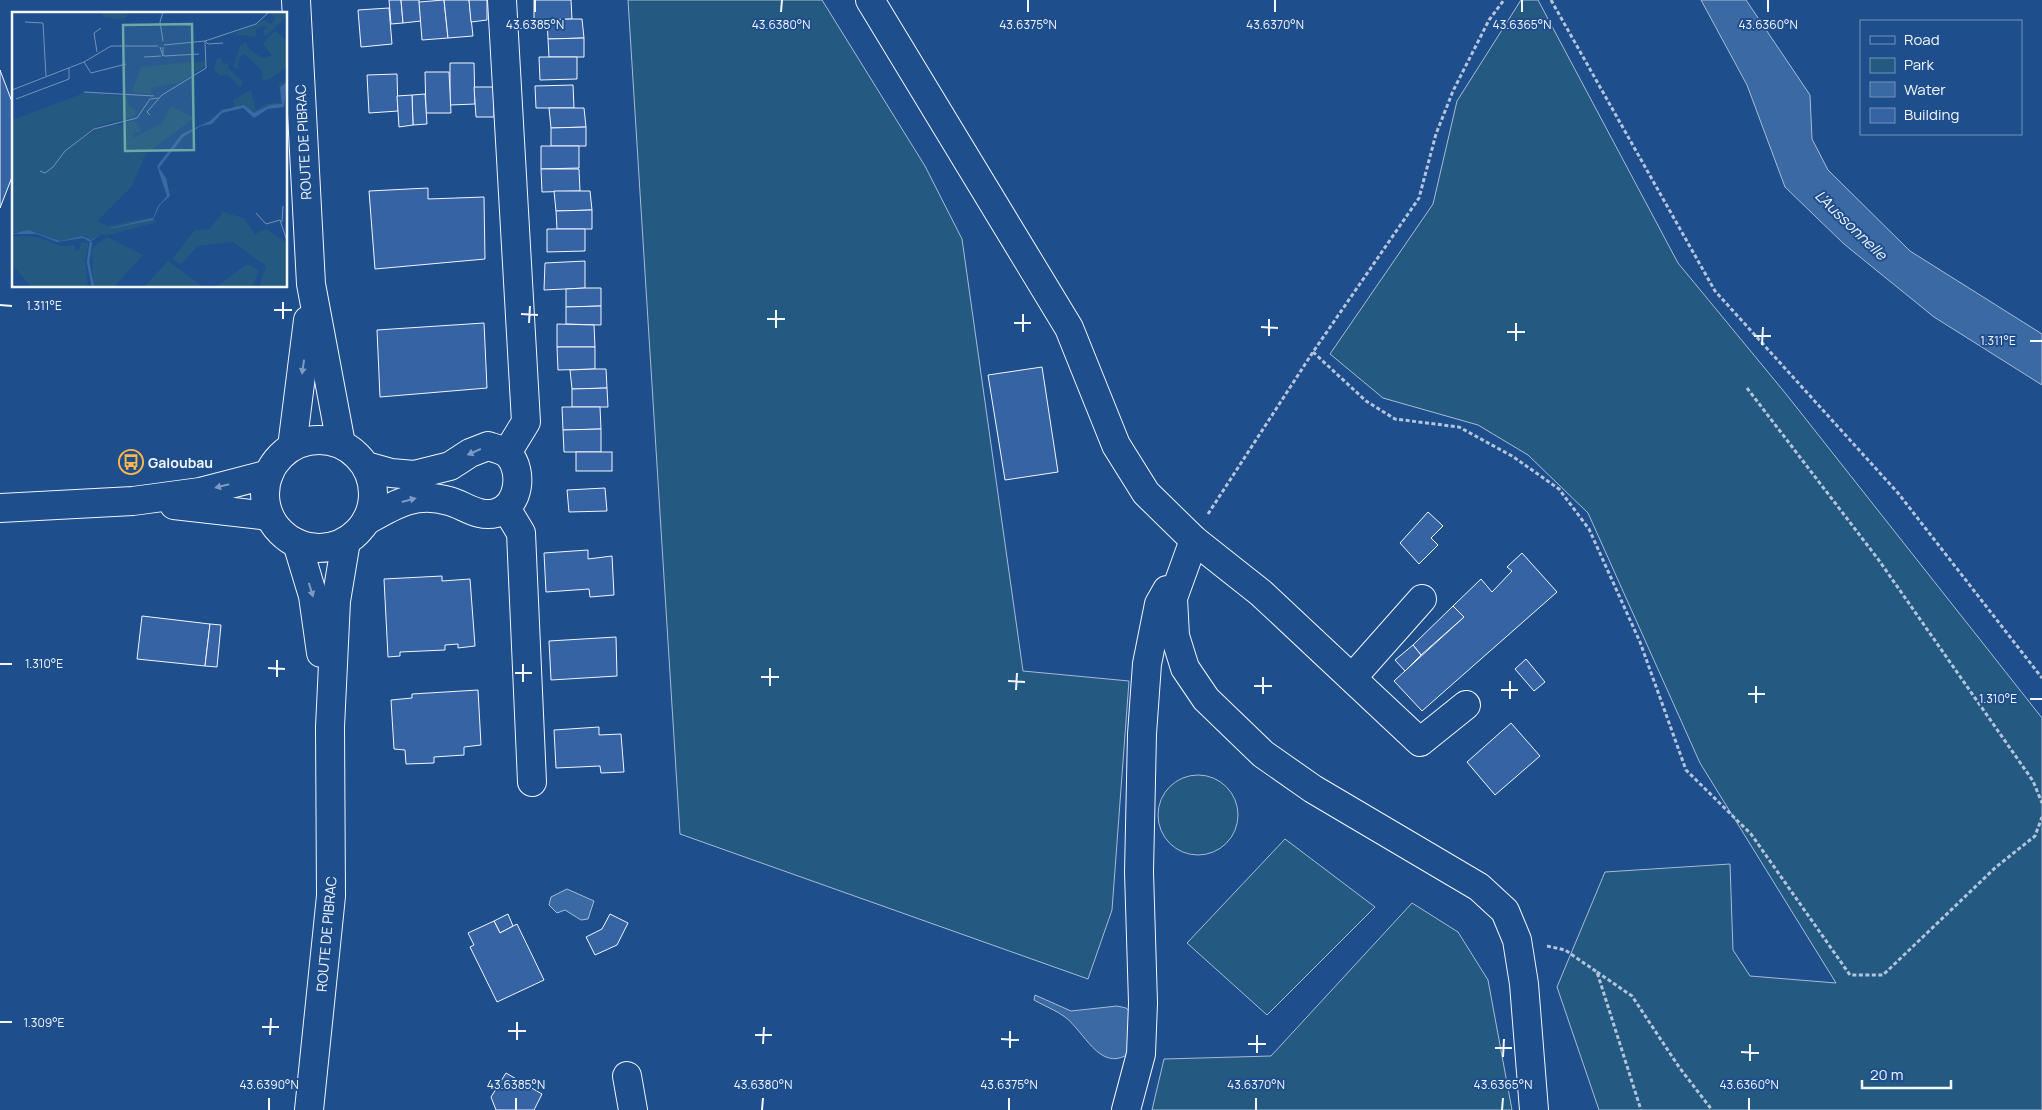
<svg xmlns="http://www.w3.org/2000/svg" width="2042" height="1110" font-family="Manrope,sans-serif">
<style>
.green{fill:#245a82;stroke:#a8bbd7}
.water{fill:#3b69a3;stroke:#a8bbd7}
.building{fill:#3563a3;stroke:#f2f6ff}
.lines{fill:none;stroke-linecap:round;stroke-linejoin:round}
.minor-casing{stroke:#f2f6ff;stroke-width:30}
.major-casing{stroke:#f2f6ff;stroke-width:30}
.path{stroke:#b3c4dc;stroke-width:3;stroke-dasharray:4 2.5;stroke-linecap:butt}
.minor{stroke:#1f4e8c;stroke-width:28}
.major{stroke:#1f4e8c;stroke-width:28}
.oneway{fill:#7e9ac0}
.ticks{fill:none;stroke:#f2f6ff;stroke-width:2}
.labels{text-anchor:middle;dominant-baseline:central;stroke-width:4;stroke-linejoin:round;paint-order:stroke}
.street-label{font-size:14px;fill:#f2f6ff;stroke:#1f4e8c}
.poi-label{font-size:14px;font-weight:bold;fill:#f2f6ff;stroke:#1f4e8c;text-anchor:start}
.water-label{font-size:15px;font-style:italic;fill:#f2f6ff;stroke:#1f4e8c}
.inset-river{fill:none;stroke:#3b69a3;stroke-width:2.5}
.inset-road{fill:none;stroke:#7391ba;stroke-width:1}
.view{fill:#6aa9a8;fill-opacity:0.15;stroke:#6aa9a8;stroke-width:2.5}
.inset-edge{fill:none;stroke:#f2f6ff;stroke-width:2.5}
.ticks-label{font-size:12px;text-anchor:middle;fill:#f2f6ff;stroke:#1f4e8c;stroke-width:4;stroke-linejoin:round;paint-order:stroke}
</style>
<rect width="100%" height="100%" fill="#1f4e8c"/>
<g class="green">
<polygon points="628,0 822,0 925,166 962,239 1023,671 1129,681 1112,910 1088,979 680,834"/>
<polygon points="1521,0 1538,0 1678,263 1786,394 2042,718 2042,1110 1599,1110 1557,987 1605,872 1730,864 1733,950 1750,976 1836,983 1700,763 1588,513 1528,455 1478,425 1383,398 1330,354 1433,204 1457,101"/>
<circle cx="1198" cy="815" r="40"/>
<polygon points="1285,839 1375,907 1267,1015 1187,943"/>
<polygon points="1412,903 1458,932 1488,980 1512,1110 1152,1110 1164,1059 1271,1056"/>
</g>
<g class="water">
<polygon points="1701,0 1746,0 1810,95 1812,139 1828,170 1910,251 2042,334 2042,385 1934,317 1844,244 1785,187 1747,85"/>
<polygon points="567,889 594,901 588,919 581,920 565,910 557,913 549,905 551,897"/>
<path d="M1035 995 1071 1011 1117 1006 1126 1008 1136 1017 1127 1055C1099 1071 1084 1031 1065 1017 1056 1010 1044 1006 1034 1000Z"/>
</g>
<g class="building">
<polygon points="389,0 401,0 403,23 391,24"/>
<polygon points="401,0 419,0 421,21 403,23"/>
<polygon points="444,0 448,38 422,40 419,2"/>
<polygon points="444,0 469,0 473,36 448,38"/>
<polygon points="469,0 487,0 487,20 471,22"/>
<polygon points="534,0 571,0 572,19 534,20"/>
<polygon points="389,8 392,44 361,47 358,10"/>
<polygon points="572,19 582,19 584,38 548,39 547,20"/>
<polygon points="584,38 584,57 549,57 548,39"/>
<polygon points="539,57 577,57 577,79 540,80"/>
<polygon points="450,63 474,63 475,104 450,105"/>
<polygon points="0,70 14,107 14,172 0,208"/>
<polygon points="425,72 449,72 451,113 426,113"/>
<polygon points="397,74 398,111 369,113 367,75"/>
<polygon points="573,85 574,108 536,108 535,86"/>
<polygon points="474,87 494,87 494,117 476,117"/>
<polygon points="425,94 427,124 413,125 412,95"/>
<polygon points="412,95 413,125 399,127 397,96"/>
<polygon points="549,108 584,108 586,127 551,128"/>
<polygon points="586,127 586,146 551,146 551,128"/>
<polygon points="541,146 579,146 579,168 541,169"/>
<polygon points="541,169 579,169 580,191 542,192"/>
<polygon points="428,188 428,199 484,197 485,259 375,269 369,191"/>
<polygon points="554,191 590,191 592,210 556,211"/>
<polygon points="592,210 592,229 557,229 556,211"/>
<polygon points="547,229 585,229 585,251 547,252"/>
<polygon points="585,261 585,288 544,290 545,263"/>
<polygon points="585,288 601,288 601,306 566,307 566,289"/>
<polygon points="601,306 601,325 566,324 566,307"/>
<polygon points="484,323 487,388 380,397 377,330"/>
<polygon points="557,324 594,325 595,347 557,347"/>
<polygon points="557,347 595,347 595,369 558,370"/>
<polygon points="1042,367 1058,472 1005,480 988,375"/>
<polygon points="595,369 606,369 607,388 572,389 570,370"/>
<polygon points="607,388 608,407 572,407 572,389"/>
<polygon points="562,407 600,407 601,429 563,430"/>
<polygon points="601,429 601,452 564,452 563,430"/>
<rect x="576" y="452" width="36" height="19"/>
<polygon points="605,488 607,511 569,512 567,490"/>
<polygon points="1428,512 1443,526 1431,538 1438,545 1419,564 1400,543"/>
<polygon points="588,550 588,559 612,556 614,595 590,597 589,589 546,592 544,553"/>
<polygon points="1522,553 1557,592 1422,711 1394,681 1464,617 1453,606 1481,579 1492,592 1512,571 1507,567"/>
<polygon points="442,576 442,581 470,579 475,646 458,648 458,644 445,645 445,650 400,652 400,656 388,657 384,579"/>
<polygon points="1453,606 1464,617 1421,655 1413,645"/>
<polygon points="142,616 210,624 205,666 137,659"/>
<polygon points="210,624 221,625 217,667 205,666"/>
<polygon points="616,637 617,676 551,680 549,641"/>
<polygon points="1413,645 1421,655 1405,671 1395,660"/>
<polygon points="1526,659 1545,682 1534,691 1515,669"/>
<polygon points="478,690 481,745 464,747 464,755 434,757 434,763 406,764 405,750 394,749 391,700 412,698 412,694"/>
<polygon points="1511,723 1540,756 1495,795 1467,762"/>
<polygon points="599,727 599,735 621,734 624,772 601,773 600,766 556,768 554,730"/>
<polygon points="508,914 513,926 500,933 494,921"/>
<polygon points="610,914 628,923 617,945 595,955 586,937 602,929"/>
<polygon points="494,921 500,933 517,924 544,980 497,1002 470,947 474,945 468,933"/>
<polygon points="506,1073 542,1094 534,1110 496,1110 491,1097"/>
</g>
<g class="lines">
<defs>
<g id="minor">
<polyline points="502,0 526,422 507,453"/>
<polyline points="870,0 1069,328 1116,445 1146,493 1194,540 1261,593 1420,742 1466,705"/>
<path d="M366 466 391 473 414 475 450 466 470 453 488 446C494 448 504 450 509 455 523 471 520 506 496 513 479 518 464 505 449 501 415 491 394 505 366 521"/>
<polyline points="174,505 269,516"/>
<polyline points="0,508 133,501 200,492 269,474"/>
<polyline points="506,508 521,533 532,782"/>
<polyline points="1194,540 1173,598 1175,636 1185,668 1206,699 1263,754 1313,789 1479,887 1505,911 1517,940 1524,984 1534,1110"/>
<polyline points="1352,678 1422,599"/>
<polyline points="627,1076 633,1110"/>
<polyline points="1126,1110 1141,1054 1143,1003 1139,872 1142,734 1147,664 1159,604 1167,590"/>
</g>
<g id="major">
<polyline points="296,0 311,284 341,444"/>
<circle cx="319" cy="494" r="54"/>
<polyline points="292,447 308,320"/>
<polyline points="297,543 313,596 321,653"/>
<polyline points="309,1110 331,896 330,727 336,601 346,541"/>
</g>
</defs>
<use href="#minor" class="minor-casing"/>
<use href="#major" class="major-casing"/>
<g class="path">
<polyline points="1551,0 1715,291 1898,493 2042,678"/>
<polyline points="1313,352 1366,401 1395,419 1459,427 1512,456 1559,489 1589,529 1640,642 1686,770 1751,834 1850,975 1883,975 1996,867 2035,836 2042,817"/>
<polyline points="1747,388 1878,559 2033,781 2042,803"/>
<polyline points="1208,514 1313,352 1419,198 1436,134 1453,91 1489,20 1504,0"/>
<polyline points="1547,946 1565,950 1597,972 1641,1110"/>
<polyline points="1597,972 1632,996 1679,1067 1712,1110"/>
</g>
<use href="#minor" class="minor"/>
<use href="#major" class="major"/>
</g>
<defs><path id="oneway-solid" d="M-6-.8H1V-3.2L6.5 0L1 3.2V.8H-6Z" transform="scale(1.25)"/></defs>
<g class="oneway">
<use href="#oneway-solid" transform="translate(303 367) rotate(98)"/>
<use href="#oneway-solid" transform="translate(474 452) rotate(156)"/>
<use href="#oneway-solid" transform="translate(222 486) rotate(166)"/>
<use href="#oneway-solid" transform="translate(409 500) rotate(-15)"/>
<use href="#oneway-solid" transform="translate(311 590) rotate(73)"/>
</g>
<path class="ticks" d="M535 12V0M781 12 782 0M1028 12V0M1275 12V0M1522 12V0M1768 12V0M0 305 12 306M274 310H292M521 314 538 315M283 319V302M767 319H785M529 323 530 306M1014 323H1031M1261 327 1278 328M776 328V310M1023 332V314M1507 332H1525M1269 336V319M1754 336H1771M1516 341V323M2030 341H2042M1762 345 1763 327M0 664H12M268 668 285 669M515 673H532M277 677V660M761 677H779M1008 681 1025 682M523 682V664M770 686V668M1254 686H1272M1016 690 1017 673M1501 690H1518M1263 694V677M1748 694H1765M1510 699V681M2030 699H2042M1756 703V686M0 1022H12M262 1027H279M508 1031H526M270 1035 271 1018M755 1035H772M1001 1039 1019 1040M517 1040V1022M763 1044 764 1027M1248 1044H1266M1010 1048V1031M1495 1048H1512M1741 1052 1759 1053M1257 1053V1035M1503 1057 1504 1039M1750 1061V1044M269 1110V1098M516 1110V1098M762 1110 763 1098M1009 1110V1098M1256 1110V1098M1502 1110 1503 1098M1749 1110V1098"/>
<defs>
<symbol id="bus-ring" viewBox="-11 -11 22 22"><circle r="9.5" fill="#1f4e8c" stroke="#ffb74d" stroke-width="1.5"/><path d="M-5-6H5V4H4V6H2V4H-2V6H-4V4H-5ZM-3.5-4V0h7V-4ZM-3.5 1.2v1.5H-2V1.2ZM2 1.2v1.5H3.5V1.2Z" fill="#ffb74d"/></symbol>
</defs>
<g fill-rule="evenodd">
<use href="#bus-ring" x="117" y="448" width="28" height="28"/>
</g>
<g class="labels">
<g class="street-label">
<text transform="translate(303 142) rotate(-93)">ROUTE DE PIBRAC</text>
<text transform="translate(326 934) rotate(-85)">ROUTE DE PIBRAC</text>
</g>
<g class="poi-label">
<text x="148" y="462">Galoubau</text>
</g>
<g class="water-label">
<text transform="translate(1851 225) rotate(44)">L'Aussonnelle</text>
</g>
</g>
<g transform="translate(12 12)">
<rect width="275" height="275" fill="#1f4e8c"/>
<path d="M91 0H117L112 8 91 5ZM259 0H275V4L253 25 251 18 255 16 252 14 244 17V25L221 22 253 8 259 12 263 7ZM263 19 275 28V55L258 67 251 68 250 59 233 42 228 44 226 54 228 57 221 55 228 34 234 30 236 36 250 46 260 44 251 31ZM205 46H209L211 52 218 51 215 55 231 70 228 76 216 63 208 64 202 58ZM193 49V54L166 71 139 76V82L120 80 129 55ZM275 68 268 75 272 88 269 93 257 94 243 102 233 95 223 97 221 88 239 78 244 98 254 92 269 90 267 72ZM75 80 115 85 116 92 125 100 121 105 85 114 59 135 86 116 104 111 107 114 120 109 127 112 128 120 121 121V126L150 111 159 94 182 106 134 142 119 175 85 209 96 214 139 205 145 210 93 224 88 221 79 228 71 224 48 229 25 220H0V108ZM211 200 232 206 243 222 254 217 275 231V275H247L254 254 221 230 186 234 169 252 160 247 183 218 198 217ZM11 224 26 225 48 234 63 233V239L67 238 69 230 77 231 73 248 76 275H19L0 252V225ZM95 225 131 243 102 275H81L80 236ZM156 249 189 273 190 275H132ZM235 252 247 258 240 275H204Z" fill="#245a82"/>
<path d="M275 70 272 95 256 97 242 106 231 96 210 101 200 112 189 114 171 125 147 156 154 166 158 184 148 193 141 208 96 217 78 230 71 226 45 230 25 222H0L16 218 48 229 70 224 79 228 98 216 141 206 146 194 155 184 145 154 170 122 198 109 210 98 232 93 242 101 258 93 270 92 268 75Z" fill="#3b69a3"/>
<path class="inset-river" d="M79 230 76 250 81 275"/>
<path class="inset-road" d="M13 10 31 11 34 64M151 29 148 10 151 0M152 33 193 29 244 12 257 0M148 35 151 44V35M85 40 82 21 89 16M152 44 187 42M132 45 149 44M72 50 79 61 114 52M0 78 72 50 99 34H146M72 80 142 84M4 87 57 67V56M138 103 135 100 150 83 194 56 193 29 196 32 211 31M28 159 33 161 41 155 53 139 82 117 125 106 138 87 147 86M244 201 254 212 268 208 275 229M270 210 271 194"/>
<path class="view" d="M180 12 182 138 113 139 111 13Z"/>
<rect width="275" height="275" class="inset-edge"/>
</g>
<g class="ticks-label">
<text x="535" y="29">43.6385°N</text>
<text x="781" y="29">43.6380°N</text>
<text x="1028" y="29">43.6375°N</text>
<text x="1275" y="29">43.6370°N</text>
<text x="1522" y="29">43.6365°N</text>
<text x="1768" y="29">43.6360°N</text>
<text x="44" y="310">1.311°E</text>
<text x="1998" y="345">1.311°E</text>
<text x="44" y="668">1.310°E</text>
<text x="1998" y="703">1.310°E</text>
<text x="44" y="1027">1.309°E</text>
<text x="269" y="1089">43.6390°N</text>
<text x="516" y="1089">43.6385°N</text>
<text x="763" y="1089">43.6380°N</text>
<text x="1009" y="1089">43.6375°N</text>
<text x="1256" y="1089">43.6370°N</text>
<text x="1503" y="1089">43.6365°N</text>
<text x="1749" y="1089">43.6360°N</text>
</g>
<rect x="1860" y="20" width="162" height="115" fill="#1f4e8c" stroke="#7391ba"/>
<rect x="1870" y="36" width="25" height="8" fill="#1f4e8c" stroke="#7391ba"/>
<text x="1904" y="45" font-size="15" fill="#f2f6ff">Road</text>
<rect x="1870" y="58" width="25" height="15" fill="#245a82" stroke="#7391ba"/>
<text x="1904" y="70" font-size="15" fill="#f2f6ff">Park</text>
<rect x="1870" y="82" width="25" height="15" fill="#3b69a3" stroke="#7391ba"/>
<text x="1904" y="95" font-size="15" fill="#f2f6ff">Water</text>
<rect x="1870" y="108" width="25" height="15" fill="#3563a3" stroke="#7391ba"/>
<text x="1904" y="120" font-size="15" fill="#f2f6ff">Building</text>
<path d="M1862 1080v8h89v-8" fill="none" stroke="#f2f6ff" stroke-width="2.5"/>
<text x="1870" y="1080" font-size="15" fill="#f2f6ff" stroke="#1f4e8c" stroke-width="4" paint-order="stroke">20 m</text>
</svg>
